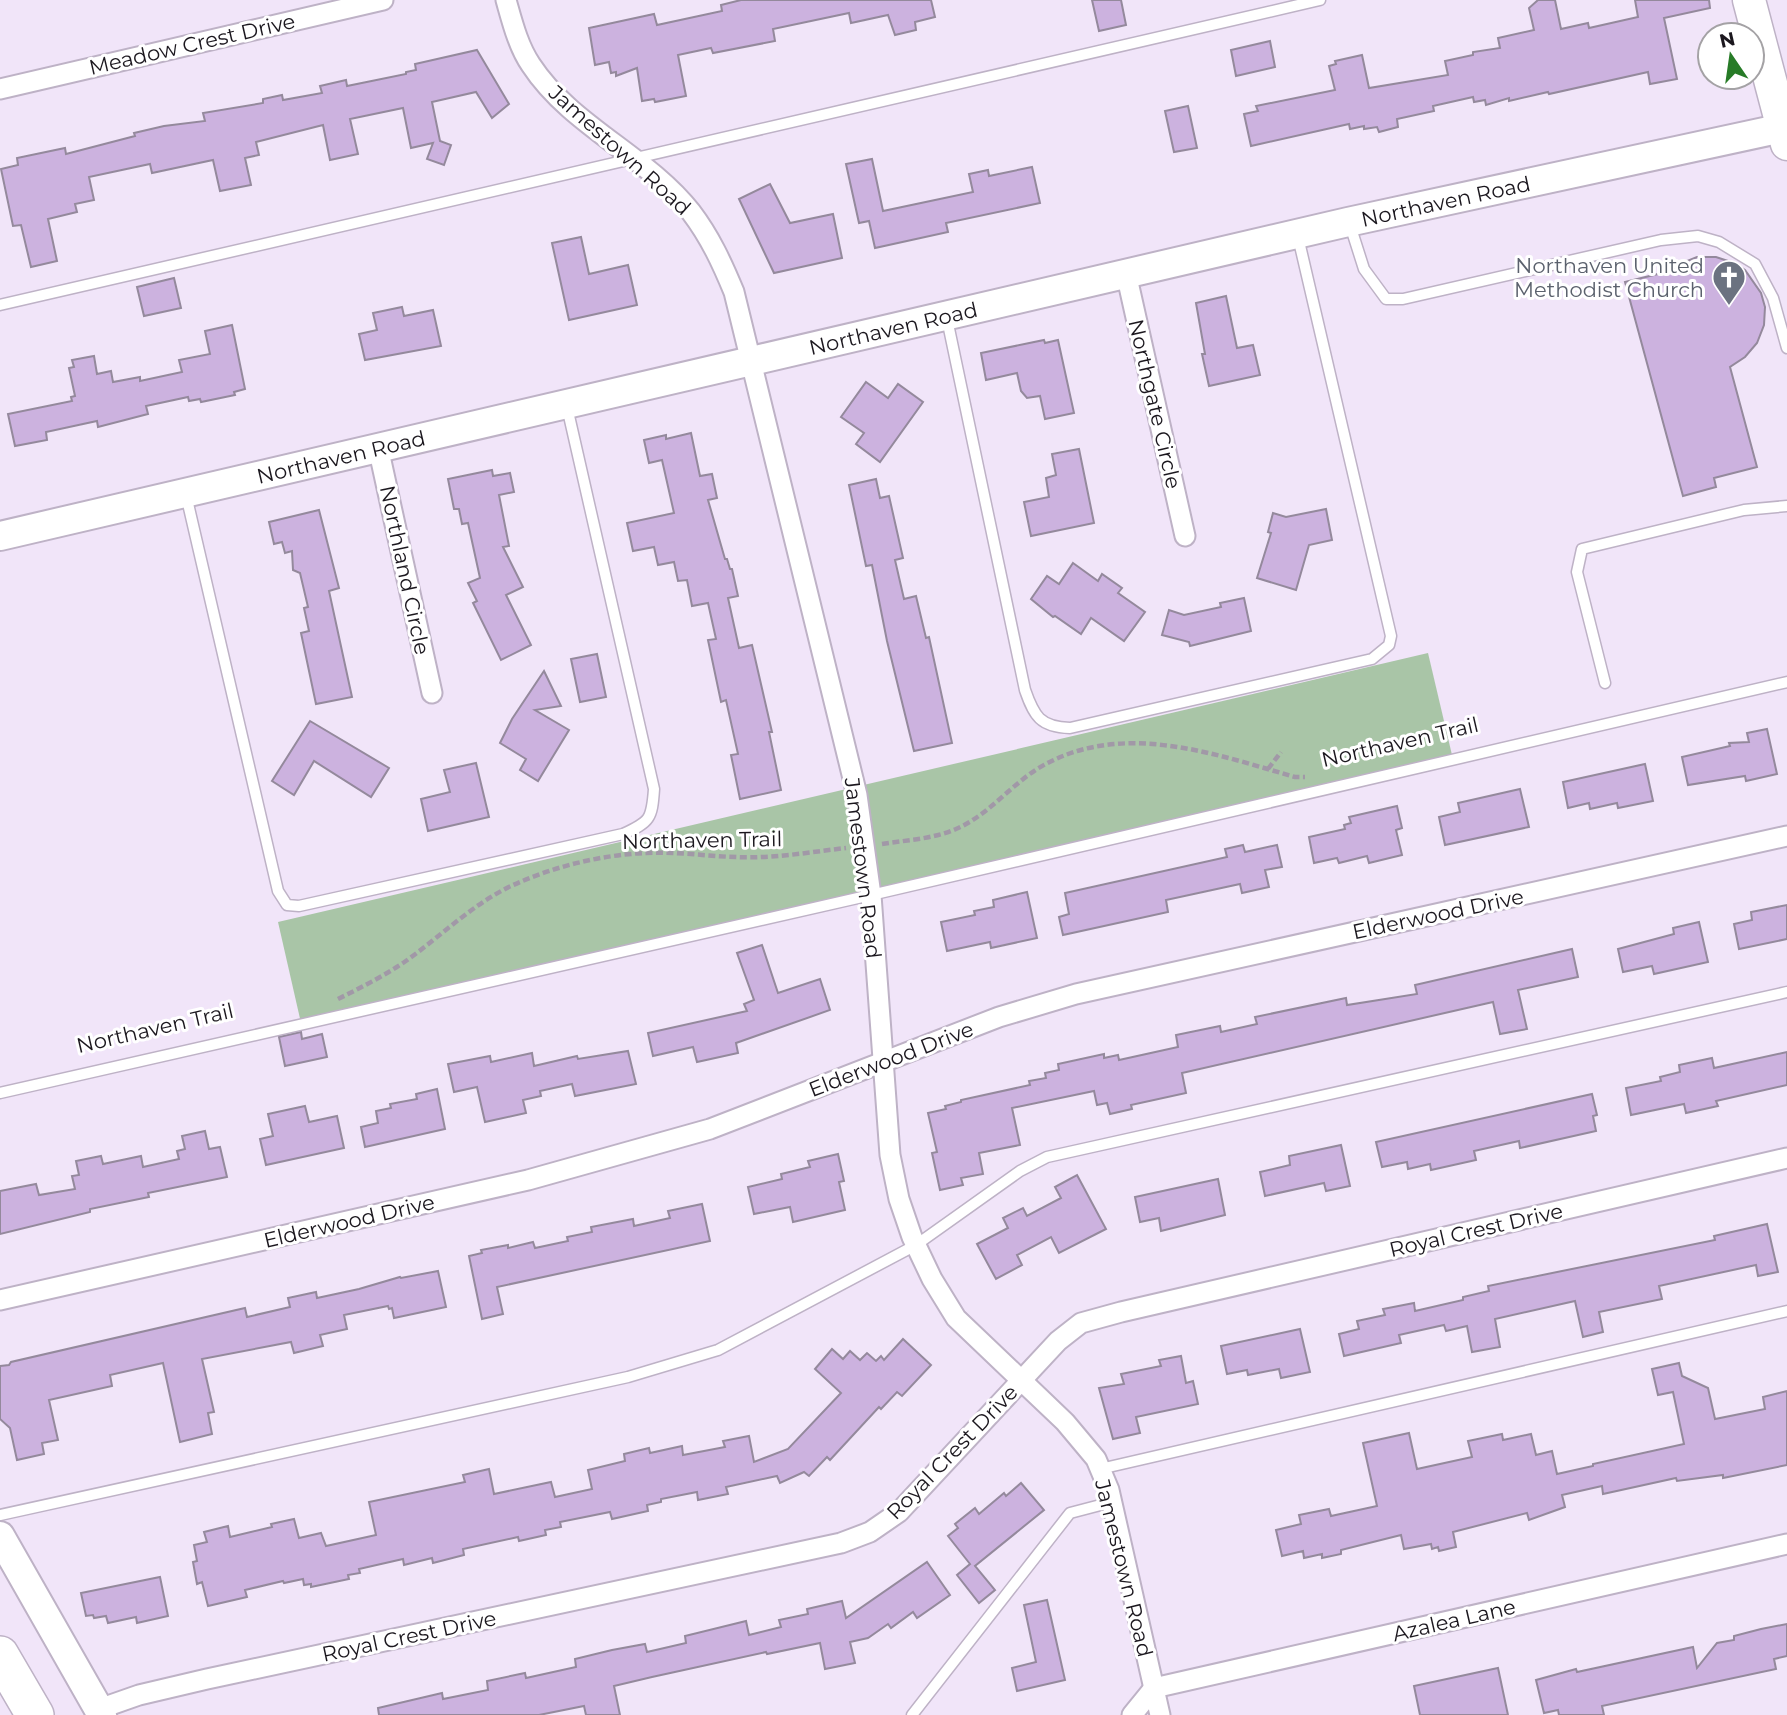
<svg xmlns="http://www.w3.org/2000/svg" width="1787" height="1715" font-family="Montserrat,sans-serif">
<style>
.green{fill:#a9c5a7}
.building{fill:#ccb2df;stroke:#94899c;stroke-width:2}
.lines{fill:none;stroke-linecap:round;stroke-linejoin:round}
.lane-casing{stroke:#beb2c6;stroke-width:13}
.street-casing{stroke:#beb2c6;stroke-width:23}
.secondary-casing{stroke:#beb2c6;stroke-width:32}
.primary-casing{stroke:#beb2c6;stroke-width:35}
.highway-casing{stroke:#beb2c6;stroke-width:40}
.path{stroke:#a198a7;stroke-width:4.5;stroke-dasharray:7 3.5;stroke-linecap:butt}
.lane{stroke:#fff;stroke-width:10}
.street{stroke:#fff;stroke-width:19}
.secondary{stroke:#fff;stroke-width:28}
.primary{stroke:#fff;stroke-width:32}
.highway{stroke:#fff;stroke-width:37}
.labels{text-anchor:middle;dominant-baseline:central;stroke-width:6;stroke-linejoin:round;paint-order:stroke}
.street-label{font-size:21px;fill:#1b171e;stroke:#fff}
.worship-label{font-size:21px;fill:#5b616d;stroke:#fff;text-anchor:end}
</style>
<rect width="100%" height="100%" fill="#f1e5f9"/>
<polygon class="green" points="1428,653 1452,755 301,1023 278,922"/>
<g class="building">
<polygon points="741,0 931,0 935,17 915,22 916,30 895,35 888,15 851,23 849,13 773,29 775,41 713,53 711,48 678,55 686,96 655,102 654,99 642,101 637,68 616,76 616,72 611,73 609,62 595,65 589,28 654,14 657,25 722,11 721,5"/>
<polygon points="1092,0 1121,0 1126,25 1099,31"/>
<polygon points="1538,0 1555,0 1561,29 1588,23 1589,28 1638,17 1635,0 1709,0 1710,8 1664,18 1677,79 1650,84 1648,72 1549,94 1548,92 1509,101 1509,98 1486,105 1485,100 1474,102 1473,97 1433,106 1434,111 1397,119 1398,127 1379,132 1377,127 1364,129 1364,126 1350,129 1349,124 1251,146 1244,114 1258,111 1256,106 1335,90 1329,66 1336,64 1335,61 1362,55 1369,88 1448,75 1445,61 1473,55 1473,52 1500,48 1498,38 1534,30 1529,8"/>
<polygon points="1270,41 1275,67 1236,76 1231,50"/>
<polygon points="477,50 509,104 492,118 476,92 432,102 440,141 451,145 444,165 427,159 433,143 411,148 403,108 350,119 358,154 330,160 323,125 256,142 259,155 245,158 251,185 220,191 213,160 152,173 150,164 89,177 94,200 75,204 77,212 48,219 57,261 31,267 21,225 13,226 1,169 18,165 17,158 65,148 66,154 135,136 134,133 164,126 205,121 203,113 263,103 263,99 282,95 283,100 322,93 320,86 346,80 347,86 406,74 406,72 416,70 415,64"/>
<polygon points="1188,106 1197,148 1174,152 1165,111"/>
<polygon points="872,159 883,211 973,192 969,174 988,170 989,176 1032,167 1040,203 946,223 948,232 875,248 869,221 859,223 846,164"/>
<polygon points="770,184 790,223 833,214 842,258 774,273 739,199"/>
<polygon points="581,237 589,274 628,265 637,305 569,320 552,243"/>
<polygon points="1697,257 1716,257 1734,263 1745,270 1761,293 1765,307 1764,325 1757,343 1745,357 1730,367 1757,467 1714,478 1716,487 1683,496 1625,282 1670,271 1677,265"/>
<polygon points="174,278 181,308 144,316 137,287"/>
<polygon points="1226,296 1237,348 1253,345 1260,375 1209,386 1202,354 1205,354 1196,303"/>
<polygon points="402,307 404,316 433,310 441,346 365,360 359,334 377,330 373,313"/>
<polygon points="232,325 245,389 234,392 235,395 201,402 200,399 189,401 188,397 146,406 148,414 98,427 97,421 46,432 47,440 15,446 8,414 72,401 71,397 75,396 69,368 74,367 72,360 94,356 97,374 111,371 113,382 140,377 140,381 182,372 179,360 210,354 205,331"/>
<polygon points="1044,340 1045,343 1058,340 1074,413 1045,419 1040,396 1027,398 1021,391 1017,373 986,380 981,353"/>
<polygon points="866,382 888,398 898,384 923,402 880,462 856,444 864,433 841,417"/>
<polygon points="691,433 700,476 712,474 717,498 708,500 725,559 727,559 730,569 732,569 738,596 728,598 739,648 752,645 772,732 769,732 781,790 740,799 731,755 738,754 726,700 721,702 708,640 716,639 708,603 692,606 687,580 678,581 674,562 658,565 654,547 633,551 627,523 674,513 662,460 649,463 644,440 666,435 666,439"/>
<polygon points="1079,449 1094,523 1031,536 1024,502 1049,497 1046,478 1056,475 1052,454"/>
<polygon points="492,470 493,476 510,473 514,492 499,495 509,546 503,547 523,587 506,595 531,645 501,660 473,603 477,601 468,583 480,578 468,523 462,524 459,509 454,509 448,479"/>
<polygon points="876,479 880,498 889,496 903,558 895,560 904,599 916,596 926,638 929,637 952,743 914,751 887,641 872,565 866,566 849,485"/>
<polygon points="1326,509 1332,540 1309,545 1296,590 1257,578 1271,533 1268,532 1273,513 1286,517"/>
<polygon points="319,510 339,588 329,591 352,697 316,704 301,633 309,631 304,608 308,607 300,573 293,570 292,551 285,553 282,542 274,544 269,522"/>
<polygon points="1073,563 1098,581 1102,574 1122,588 1118,593 1145,612 1124,641 1091,618 1081,634 1055,616 1053,617 1031,599 1047,576 1059,584"/>
<polygon points="1244,598 1251,631 1190,646 1189,642 1162,635 1169,610 1184,615 1221,607 1220,603"/>
<polygon points="597,654 606,697 580,702 571,659"/>
<polygon points="544,671 561,706 535,710 569,730 538,781 520,770 526,759 500,743 512,719"/>
<polygon points="310,721 389,768 371,797 314,761 294,795 272,781"/>
<polygon points="1767,729 1777,774 1746,781 1745,776 1688,785 1682,757 1730,746 1729,743 1749,742 1747,733"/>
<polygon points="476,763 489,817 428,831 421,799 450,792 444,770"/>
<polygon points="1645,764 1653,801 1618,808 1617,803 1590,809 1589,803 1568,808 1563,782"/>
<polygon points="1520,789 1529,827 1445,845 1439,817 1460,812 1458,803"/>
<polygon points="1397,806 1402,828 1396,830 1402,855 1369,863 1367,856 1339,863 1337,858 1314,863 1309,837 1345,829 1344,825 1351,823 1349,817"/>
<polygon points="1243,845 1245,852 1277,845 1282,867 1265,870 1269,887 1242,893 1240,884 1166,900 1168,912 1063,935 1059,917 1069,914 1065,893 1227,857 1225,849"/>
<polygon points="1027,892 1037,938 991,948 990,942 947,951 941,922 975,915 974,911 994,907 993,900"/>
<polygon points="1787,905 1787,939 1739,949 1734,924 1752,920 1751,912"/>
<polygon points="1699,922 1708,962 1654,974 1652,966 1623,972 1618,949 1674,934 1673,928"/>
<polygon points="762,945 778,993 820,979 830,1010 736,1043 738,1053 697,1062 693,1047 653,1056 648,1033 747,1011 744,1004 754,1000 737,953"/>
<polygon points="1572,949 1578,977 1518,990 1527,1029 1500,1034 1493,1002 1182,1073 1186,1093 1131,1105 1132,1109 1110,1114 1107,1103 1097,1105 1094,1091 1012,1108 1020,1145 979,1153 983,1174 961,1178 963,1185 940,1190 932,1153 937,1152 928,1113 946,1109 945,1106 961,1102 961,1100 1030,1085 1029,1081 1046,1078 1045,1073 1059,1070 1058,1064 1104,1054 1104,1058 1118,1055 1119,1060 1178,1047 1176,1035 1220,1026 1221,1032 1257,1024 1255,1017 1346,998 1347,1005 1417,994 1415,985"/>
<polygon points="301,1032 302,1039 322,1034 327,1057 285,1066 279,1037"/>
<polygon points="628,1051 636,1084 575,1096 572,1084 540,1091 541,1096 523,1100 526,1113 485,1122 477,1087 454,1092 448,1064 490,1056 491,1062 532,1053 534,1066 577,1056 578,1059"/>
<polygon points="1787,1052 1787,1085 1716,1101 1718,1106 1686,1113 1684,1104 1631,1115 1626,1088 1661,1081 1660,1077 1680,1072 1679,1065 1712,1058 1714,1068"/>
<polygon points="437,1089 445,1129 365,1147 361,1127 378,1123 376,1111 391,1108 390,1104 417,1099 416,1094"/>
<polygon points="1592,1094 1597,1115 1593,1116 1596,1131 1520,1148 1519,1141 1474,1151 1476,1160 1431,1170 1430,1164 1408,1169 1407,1162 1382,1167 1376,1142"/>
<polygon points="305,1106 309,1122 337,1116 344,1148 266,1165 260,1139 273,1136 268,1114"/>
<polygon points="205,1131 209,1149 220,1147 227,1177 148,1193 149,1197 90,1209 90,1212 0,1234 0,1191 36,1184 39,1195 75,1189 72,1176 79,1175 76,1161 101,1156 103,1164 141,1156 143,1167 179,1159 177,1151 185,1149 182,1136"/>
<polygon points="1341,1145 1350,1186 1326,1191 1324,1183 1265,1196 1260,1172 1290,1165 1289,1156"/>
<polygon points="838,1154 844,1181 839,1182 845,1210 793,1222 790,1207 754,1214 748,1187 782,1179 781,1174 810,1167 808,1161"/>
<polygon points="1077,1175 1106,1229 1059,1253 1051,1237 1017,1255 1022,1265 996,1279 977,1244 1008,1228 1003,1218 1023,1208 1027,1216 1061,1198 1055,1187"/>
<polygon points="1218,1179 1225,1215 1161,1231 1159,1218 1140,1222 1135,1197"/>
<polygon points="702,1204 710,1241 497,1287 503,1314 482,1319 469,1256 482,1253 481,1250 508,1245 508,1248 533,1242 535,1248 568,1241 567,1237 592,1232 591,1227 633,1219 634,1226 670,1218 668,1211"/>
<polygon points="1767,1224 1778,1272 1758,1276 1756,1265 1659,1286 1662,1299 1599,1312 1603,1332 1583,1337 1575,1301 1495,1319 1500,1347 1472,1352 1467,1326 1446,1331 1444,1325 1399,1335 1401,1343 1344,1356 1339,1334 1359,1329 1357,1321 1385,1315 1383,1309 1414,1303 1415,1311 1463,1300 1463,1297 1489,1291 1488,1286 1715,1240 1714,1236"/>
<polygon points="438,1271 446,1307 394,1318 392,1308 389,1309 388,1306 344,1315 347,1329 320,1335 323,1346 294,1353 291,1342 202,1359 214,1412 208,1413 212,1434 180,1442 163,1363 110,1375 112,1386 49,1400 58,1440 42,1443 44,1454 17,1460 10,1428 0,1419 0,1366 9,1365 11,1362 245,1308 247,1317 290,1307 288,1298 316,1292 317,1298 359,1289 400,1277 401,1278"/>
<polygon points="1300,1329 1310,1372 1281,1378 1279,1369 1248,1375 1247,1370 1227,1374 1221,1346"/>
<polygon points="903,1339 931,1365 902,1396 897,1392 881,1409 879,1407 830,1460 827,1457 809,1476 804,1472 780,1483 777,1476 726,1487 728,1494 698,1500 697,1492 661,1499 661,1502 647,1505 648,1511 612,1519 610,1512 560,1522 561,1527 545,1530 546,1535 519,1541 518,1537 463,1549 464,1555 433,1563 432,1558 404,1565 403,1559 359,1569 360,1573 348,1575 349,1579 311,1587 311,1584 304,1585 303,1579 284,1583 283,1581 245,1590 247,1597 208,1606 202,1582 197,1584 193,1562 197,1561 194,1545 207,1542 204,1532 228,1526 230,1537 272,1527 271,1524 294,1519 299,1538 321,1533 326,1546 376,1535 369,1502 465,1482 463,1475 489,1469 494,1494 551,1482 555,1497 592,1489 588,1470 625,1461 624,1454 649,1448 650,1453 682,1446 683,1455 725,1447 723,1441 749,1436 754,1462 788,1449 841,1393 815,1369 832,1349 843,1359 850,1351 860,1360 867,1353 876,1361 881,1356 884,1360"/>
<polygon points="1181,1356 1186,1383 1193,1381 1198,1404 1136,1417 1140,1433 1113,1439 1099,1388 1124,1384 1121,1374 1161,1366 1159,1360"/>
<polygon points="1679,1363 1682,1376 1708,1388 1715,1419 1765,1409 1763,1397 1787,1391 1787,1465 1723,1478 1723,1475 1677,1481 1676,1478 1603,1494 1602,1486 1562,1495 1565,1507 1529,1520 1527,1513 1453,1532 1456,1547 1439,1551 1438,1547 1432,1549 1431,1544 1404,1549 1401,1535 1341,1550 1341,1554 1322,1558 1322,1554 1304,1558 1303,1551 1282,1556 1276,1530 1301,1524 1299,1515 1329,1509 1331,1516 1377,1506 1363,1443 1409,1433 1417,1469 1472,1457 1468,1441 1502,1434 1503,1440 1531,1434 1536,1455 1552,1451 1557,1474 1593,1466 1593,1464 1684,1444 1673,1392 1658,1395 1652,1369"/>
<polygon points="1021,1483 1044,1510 975,1566 995,1590 979,1603 957,1575 970,1564 948,1536 958,1528 955,1524 975,1508 979,1514 1004,1493 1006,1496"/>
<polygon points="927,1562 950,1595 917,1618 913,1612 891,1628 888,1624 868,1638 850,1642 855,1663 825,1669 820,1643 767,1654 766,1652 652,1677 614,1686 620,1715 586,1715 584,1706 539,1715 379,1715 378,1708 442,1693 443,1699 488,1690 487,1681 525,1673 526,1678 576,1667 575,1659 612,1650 645,1644 647,1652 686,1643 685,1636 746,1621 749,1635 781,1627 779,1620 808,1614 807,1609 842,1601 846,1618"/>
<polygon points="160,1577 168,1616 137,1623 136,1617 108,1623 106,1616 94,1618 93,1615 86,1616 81,1593"/>
<polygon points="1047,1600 1065,1680 1017,1691 1012,1668 1036,1662 1024,1605"/>
<polygon points="1787,1624 1787,1656 1774,1659 1776,1669 1602,1706 1604,1715 1559,1715 1558,1710 1544,1713 1536,1680 1576,1669 1577,1672 1693,1647 1697,1668 1717,1643 1734,1640 1734,1636 1761,1629"/>
<polygon points="1498,1668 1508,1715 1420,1715 1414,1686"/>
</g>
<g class="lines">
<defs>
<g id="lane">
<polyline points="1350,225 1364,269 1386,299 1403,299 1661,240 1698,236 1719,242 1755,264 1773,298 1787,348"/>
<polyline points="0,305 1320,0"/>
<path d="M947 319 1025 690C1034 716 1040 727 1070 728L1372 659 1389 645 1391 636 1298 237"/>
<path d="M186 495 278 891 287 905 299 906 623 834C650 822 652 819 654 789L567 407"/>
<polyline points="1605,683 1577,572 1582,549 1744,510 1787,506"/>
<polyline points="0,1093 871,895 1787,682"/>
<polyline points="1100,1469 1787,1311"/>
<polyline points="0,1515 628,1377 718,1350 916,1245 1020,1171 1047,1157 1787,992"/>
<polyline points="912,1715 1070,1513 1112,1502"/>
</g>
<g id="street">
<path d="M506 0C512 21 518 46 531 65 571 126 646 155 691 212 710 237 722 263 734 292L857 795 871 895 890 1155 899 1199 912 1237 932 1279 956 1318 1065 1422 1096 1459 1109 1490 1160 1715"/>
<polyline points="0,89 383,0"/>
<polyline points="1126,273 1185,536"/>
<polyline points="378,447 432,693"/>
<polyline points="0,1300 528,1180 710,1129 999,1017 1076,994 1787,836"/>
<polyline points="99,1709 139,1695 207,1679 841,1543 870,1532 899,1512 1058,1341 1081,1323 1121,1312 1787,1158"/>
<polyline points="1132,1715 1154,1688 1787,1544"/>
</g>
<g id="secondary">
<path id="s1" d="M0 536 1348 222 1787 127"/>
<polyline points="0,1536 102,1715"/>
</g>
<polyline id="primary" points="1749,0 1787,144"/>
<polyline id="highway" points="0,1655 35,1715"/>
</defs>
<use href="#lane" class="lane-casing"/>
<use href="#street" class="street-casing"/>
<use href="#secondary" class="secondary-casing"/>
<use href="#primary" class="primary-casing"/>
<use href="#highway" class="highway-casing"/>
<g class="path">
<polyline points="1268,769 1281,752"/>
<path d="M882 844C907 840 933 839 956 829 987 816 1009 787 1037 769 1119 719 1211 753 1295 777H1305"/>
<path d="M338 999C360 988 382 977 403 963 439 938 471 905 511 886 552 867 600 855 645 853 684 851 722 859 761 857 790 856 818 851 846 848"/>
</g>
<use href="#lane" class="lane"/>
<use href="#street" class="street"/>
<use href="#secondary" class="secondary"/>
<use href="#primary" class="primary"/>
<use href="#highway" class="highway"/>
</g>
<defs>
<symbol id="church-pin" viewBox="-11 -11 22 30"><path d="M0 17L-7.5 6A9.5 9.5 0 1 1 7.5 6Z" fill="#6b7280" stroke="#fff"/><path d="M-1.2-6h2.4v3.5h3.3v2.4h-3.3V6h-2.4V-.1h-3.3v-2.4h3.3Z" fill="#fff"/></symbol>
</defs>
<g fill-rule="evenodd">
<use href="#church-pin" x="1710" y="258" width="38" height="52"/>
</g>
<g class="labels">
<g class="street-label">
<text transform="translate(192 44) rotate(-13)">Meadow Crest Drive</text>
<text transform="translate(620 150) rotate(42)">Jamestown Road</text>
<text stroke="none"><textPath href="#s1" startOffset="1484">Northaven Road</textPath></text>
<text stroke="none"><textPath href="#s1" startOffset="917">Northaven Road</textPath></text>
<text transform="translate(1155 404) rotate(77)">Northgate Circle</text>
<text stroke="none"><textPath href="#s1" startOffset="350">Northaven Road</textPath></text>
<text transform="translate(405 570) rotate(78)">Northland Circle</text>
<text transform="translate(1400 742) rotate(-13)">Northaven Trail</text>
<text transform="translate(702 840) rotate(-1)">Northaven Trail</text>
<text transform="translate(863 868) rotate(83)">Jamestown Road</text>
<text transform="translate(1438 914) rotate(-12)">Elderwood Drive</text>
<text transform="translate(155 1028) rotate(-13)">Northaven Trail</text>
<text transform="translate(891 1059) rotate(-21)">Elderwood Drive</text>
<text transform="translate(349 1221) rotate(-13)">Elderwood Drive</text>
<text transform="translate(1476 1230) rotate(-13)">Royal Crest Drive</text>
<text transform="translate(952 1452) rotate(-46)">Royal Crest Drive</text>
<text transform="translate(1124 1568) rotate(76)">Jamestown Road</text>
<text transform="translate(1454 1620) rotate(-13)">Azalea Lane</text>
<text transform="translate(409 1636) rotate(-12)">Royal Crest Drive</text>
</g>
<g class="worship-label">
<text x="1704" y="265">Northaven United<tspan x="1704" dy="24">Methodist Church</tspan></text>
</g>
</g>
<g transform="translate(1731 56) rotate(347)"><circle r="33" fill="#ffffff" stroke="#a4a2a5" stroke-width="2"/>
<path d="M0-5L12 26L0 18L-12 26Z" fill="#277b27"/>
<text y="-10" font-size="19" font-weight="bold" text-anchor="middle" fill="#1b171e">N</text>
</g>
</svg>
